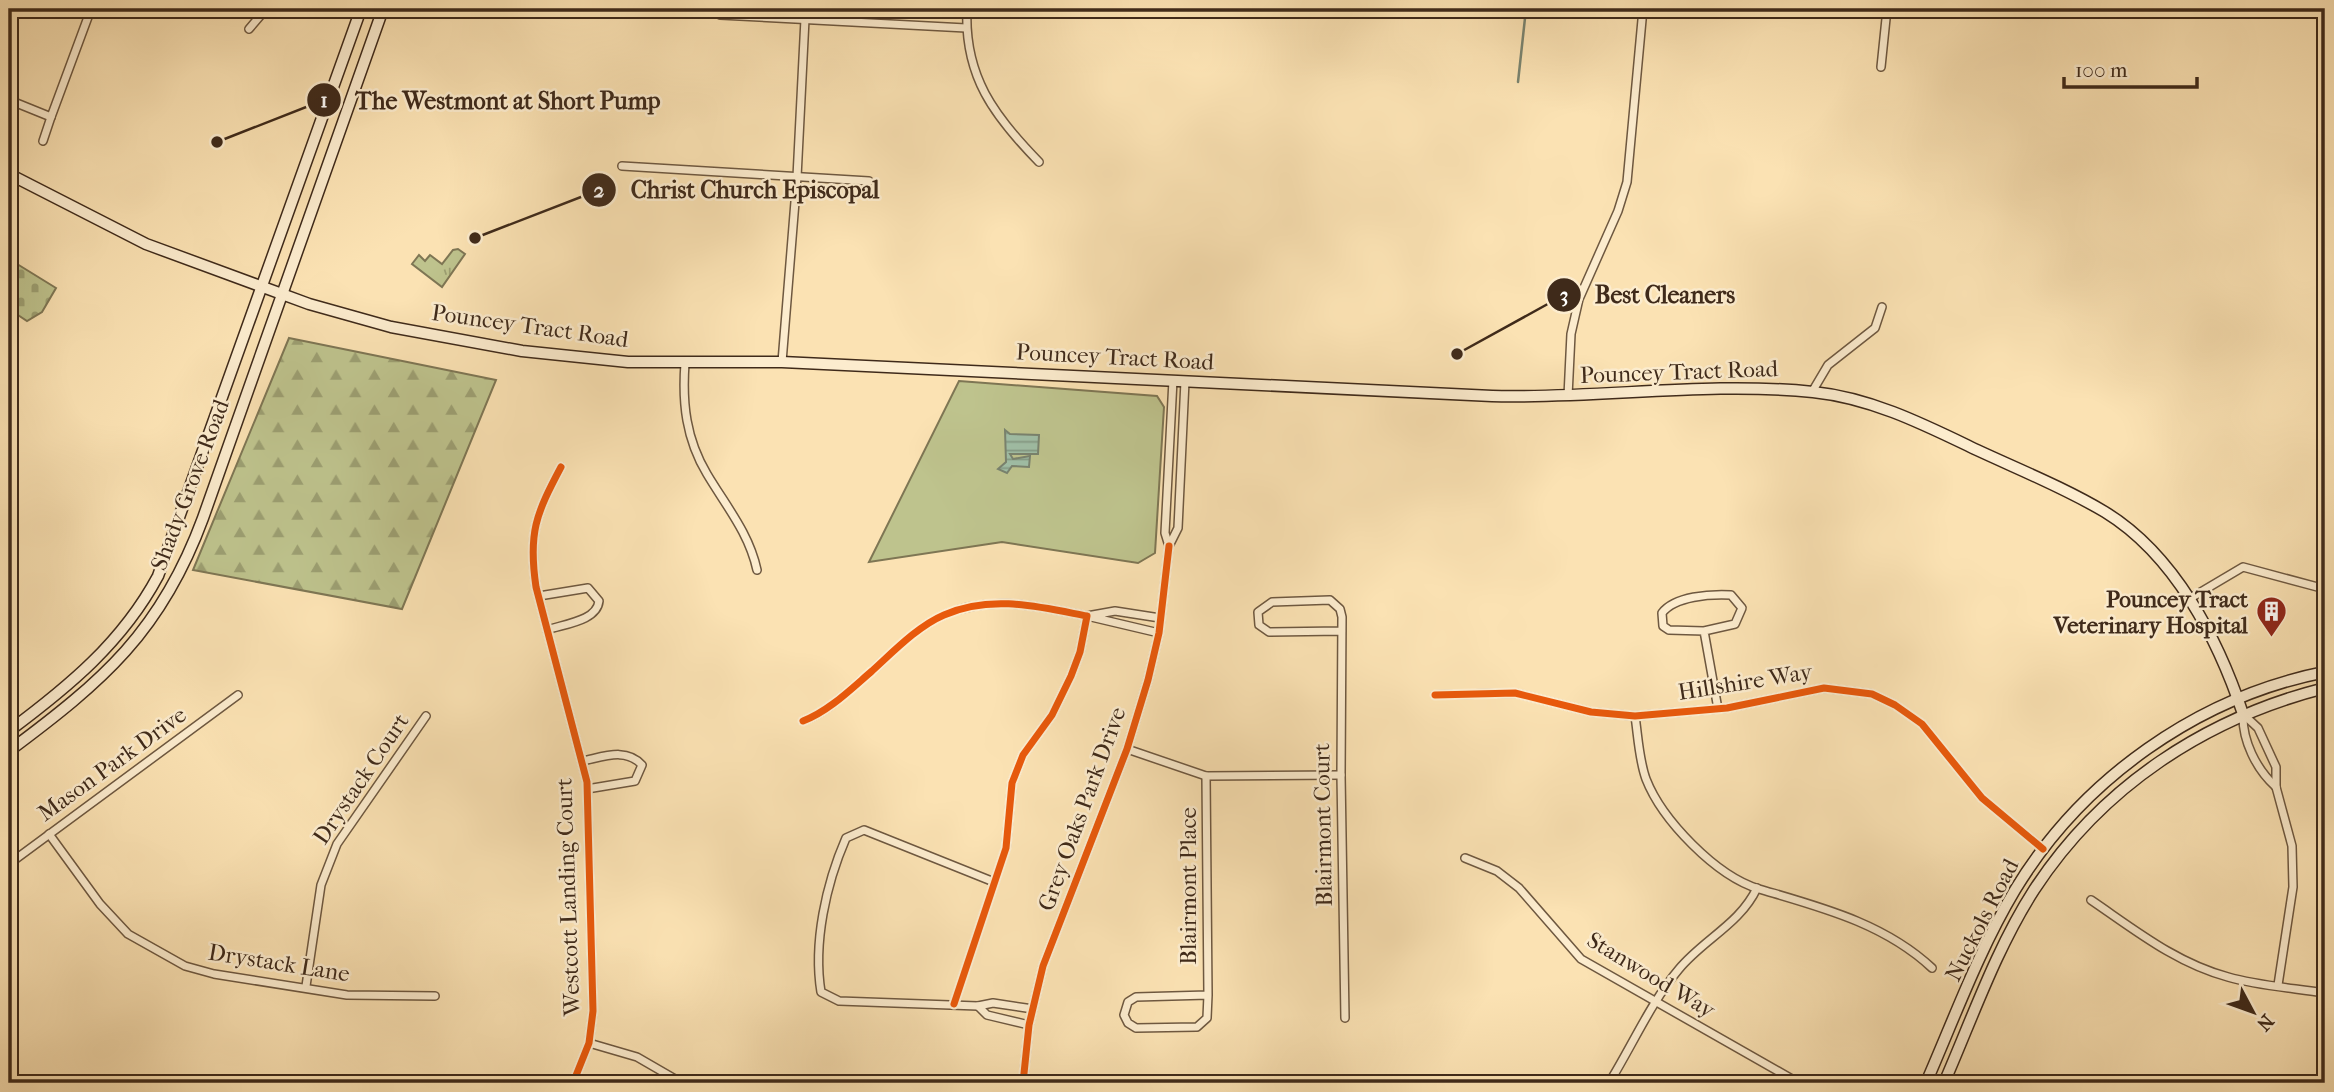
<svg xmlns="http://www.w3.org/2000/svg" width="2334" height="1092" font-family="'IM FELL French Canon',serif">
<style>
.grass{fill:url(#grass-tufts);stroke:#7e7654;stroke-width:2}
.forest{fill:url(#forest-firs);stroke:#7e7654;stroke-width:2}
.cemetery{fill:url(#cemetery-stones);stroke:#7e7654;stroke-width:2}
.pitch{fill:#bec38d;stroke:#7e7654;stroke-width:2}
.water{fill:url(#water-rules);stroke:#79836f;stroke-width:2}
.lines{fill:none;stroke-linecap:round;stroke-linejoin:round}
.stream{stroke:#79836f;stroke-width:2.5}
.minor-casing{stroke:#6e5840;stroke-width:10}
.secondary-casing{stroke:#3f2a1a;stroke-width:13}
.minor{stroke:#fcecce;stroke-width:7}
.secondary{stroke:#fcecce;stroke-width:10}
.cycleway-casing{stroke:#fcecce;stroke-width:11}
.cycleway{stroke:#e8590c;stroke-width:7}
.labels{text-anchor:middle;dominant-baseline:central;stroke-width:5;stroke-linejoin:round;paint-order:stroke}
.street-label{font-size:23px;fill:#3f2a1a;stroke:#fcecce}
.poi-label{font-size:23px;font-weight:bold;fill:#3f2a1a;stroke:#fcecce;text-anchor:end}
.leader{fill:none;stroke:#3f2a1a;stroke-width:2.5}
.callout-dot{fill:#3f2a1a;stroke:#fcecce;stroke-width:2.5}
.mark-label{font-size:21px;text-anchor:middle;font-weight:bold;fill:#fff}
.callout-label{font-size:24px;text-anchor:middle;font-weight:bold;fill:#3f2a1a;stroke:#fcecce;stroke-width:5;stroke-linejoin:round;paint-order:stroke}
</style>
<defs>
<pattern id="grass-tufts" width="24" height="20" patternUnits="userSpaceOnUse" patternTransform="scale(1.75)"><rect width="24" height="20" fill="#bec38d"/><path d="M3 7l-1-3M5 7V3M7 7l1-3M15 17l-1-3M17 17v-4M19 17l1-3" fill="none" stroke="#9c9f72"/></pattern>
<pattern id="forest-firs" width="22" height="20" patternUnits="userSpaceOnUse" patternTransform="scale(1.75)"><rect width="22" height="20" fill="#bec38d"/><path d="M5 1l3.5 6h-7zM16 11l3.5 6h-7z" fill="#9c9f72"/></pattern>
<pattern id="cemetery-stones" width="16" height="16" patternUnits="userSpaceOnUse" patternTransform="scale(1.75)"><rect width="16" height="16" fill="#bec38d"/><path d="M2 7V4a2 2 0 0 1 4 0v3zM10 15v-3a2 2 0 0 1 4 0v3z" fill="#9c9f72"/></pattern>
<pattern id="water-rules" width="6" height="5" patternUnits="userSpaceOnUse" patternTransform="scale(1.75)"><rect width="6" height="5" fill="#a0bfa7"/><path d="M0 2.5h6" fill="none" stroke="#849b87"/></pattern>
</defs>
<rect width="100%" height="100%" fill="#fbe2b3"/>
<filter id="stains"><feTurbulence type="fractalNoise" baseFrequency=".00286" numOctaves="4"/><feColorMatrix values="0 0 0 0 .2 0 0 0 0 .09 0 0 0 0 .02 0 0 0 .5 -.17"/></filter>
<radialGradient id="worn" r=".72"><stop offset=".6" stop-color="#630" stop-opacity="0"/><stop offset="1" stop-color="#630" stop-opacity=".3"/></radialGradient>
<polygon class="grass" points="458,249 465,254 442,287 412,264 419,255 425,261 430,255 442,264 453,250"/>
<polygon class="forest" points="289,338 496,380 402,609 193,570"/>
<polygon class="cemetery" points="9,259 56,288 42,312 27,321 9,309"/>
<polygon class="pitch" points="959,381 1157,396 1164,407 1155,553 1138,563 1002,542 869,562"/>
<polygon class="water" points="1005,430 1010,434 1039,435 1038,454 1010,454 1013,459 1030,456 1029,467 1012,466 1007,473 998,469 1006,462"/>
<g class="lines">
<polyline class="stream" points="1518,82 1526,9"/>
<defs>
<g id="minor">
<path d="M967 9C964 76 994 116 1039 162"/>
<polyline points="720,15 966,28"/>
<polyline points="249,29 266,9"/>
<polyline points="1881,67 1887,9"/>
<polyline points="9,100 51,117 91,9"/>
<polyline points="43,141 51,117"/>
<polyline points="622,166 869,181"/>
<polyline points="782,362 797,177 805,19"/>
<path d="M685 363C682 403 686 439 707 474 726 506 749 533 757 570"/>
<polyline points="1812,392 1828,365 1875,328 1882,307"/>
<polyline points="1568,396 1571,334 1579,299 1618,211 1627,182 1643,9"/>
<path d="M561 467C536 514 528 533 536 587L587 782 593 1011 589 1043 573 1083"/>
<polyline points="1169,546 1165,533 1173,380"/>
<path d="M539 596 588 588 599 601C597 621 564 624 547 630"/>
<polyline points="2189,599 2243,567 2325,589"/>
<polyline points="1342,631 1269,632 1259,625 1258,612 1272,602 1330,600 1340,609 1342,617 1341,775 1345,1018"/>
<path d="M1704 631 1669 630 1663 626 1662 613C1675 596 1710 594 1731 595L1742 608 1735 624 1704 631 1718 709"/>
<polyline points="1159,633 1087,616 1115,611 1160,618"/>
<polyline points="1435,695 1515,693 1591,712 1635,716 1727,708 1824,688 1872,694 1895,705 1922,724 1982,798 2043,849"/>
<polyline points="2243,714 2258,728 2276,767 2276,787 2292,846 2293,887 2278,985"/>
<path d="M2243 714C2242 740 2256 769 2276 787"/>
<path d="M1635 716C1638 736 1639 760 1646 779 1662 820 1716 876 1759 889 1820 907 1884 923 1932 968"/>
<path d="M803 721C829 711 851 689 872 671 893 652 918 626 944 615 991 594 1040 607 1087 616L1080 652 1071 676 1052 715 1023 755 1012 783 1006 848 954 1004"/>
<polyline points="1127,749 1206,776 1341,775"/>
<path d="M582 761C603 757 626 747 642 765L635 781 587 789"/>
<polyline points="1206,776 1208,995 1136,997 1128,1002 1124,1015 1128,1023 1136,1028 1197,1027 1207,1018 1208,995"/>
<polyline points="49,834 100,904 128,934 185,966 214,974 347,995 435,996"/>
<polyline points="1465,858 1497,871 1519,888 1581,959 1799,1083"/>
<polyline points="9,864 238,695"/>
<path d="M2091 900C2135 930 2176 963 2228 977 2260 986 2293 988 2325 993"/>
<polyline points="306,986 321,885 337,844 426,716"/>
<path d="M978 1006 839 1001 821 992C813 943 826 884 846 838L864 830 994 882"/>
<polyline points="1029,1025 987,1015 978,1006 993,1003 1033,1009"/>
<polyline points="589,1043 637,1057 682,1083"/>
<polyline points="1023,1083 1029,1025 1043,966 1127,749 1148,680 1159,633 1169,546 1178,528 1185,381"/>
<path d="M1609 1083C1632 1046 1651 1002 1679 969 1704 939 1740 924 1757 888"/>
</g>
<g id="secondary">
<path d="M9 174 146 244 309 304 391 327 522 351 628 362H782L1492 396C1599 399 1707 381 1813 392 1872 398 1925 425 1977 450 2020 470 2065 488 2105 512 2175 555 2218 639 2243 714"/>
<path d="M9 731C68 687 122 643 158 576L361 9"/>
<path d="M9 751C103 681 161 632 203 518L383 9"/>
<path d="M1926 1083C1954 1019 1979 950 2015 890 2082 779 2198 697 2325 672"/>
<path d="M1944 1083C1972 1019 1996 949 2034 890 2102 786 2206 718 2325 688"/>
</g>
</defs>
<use href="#minor" class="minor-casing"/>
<use href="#secondary" class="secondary-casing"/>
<use href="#minor" class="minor"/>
<use href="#secondary" class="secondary"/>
<defs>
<g id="cycleway">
<path d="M561 467C536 514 528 533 536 587L587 782 593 1011 589 1043 573 1083"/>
<polyline points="1435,695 1515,693 1591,712 1635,716 1727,708 1824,688 1872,694 1895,705 1922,724 1982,798 2043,849"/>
<path d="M803 721C829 711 851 689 872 671 893 652 918 626 944 615 991 594 1040 607 1087 616L1080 652 1071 676 1052 715 1023 755 1012 783 1006 848 954 1004"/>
<polyline points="1023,1083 1029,1025 1043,966 1127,749 1148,680 1159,633 1169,546"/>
</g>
</defs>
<use href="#cycleway" class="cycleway-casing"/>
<use href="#cycleway" class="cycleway"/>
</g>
<defs>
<symbol id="building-pin" viewBox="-11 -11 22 30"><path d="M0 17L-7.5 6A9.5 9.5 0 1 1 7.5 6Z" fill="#8f2418" stroke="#fcecce"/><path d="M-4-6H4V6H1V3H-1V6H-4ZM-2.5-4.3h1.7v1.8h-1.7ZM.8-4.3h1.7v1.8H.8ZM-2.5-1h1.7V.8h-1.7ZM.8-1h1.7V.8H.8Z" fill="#fff"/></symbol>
</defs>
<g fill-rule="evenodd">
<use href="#building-pin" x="2254" y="594" width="35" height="47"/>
</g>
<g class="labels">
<g class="street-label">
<text transform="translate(530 326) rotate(8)">Pouncey Tract Road</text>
<text transform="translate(1115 357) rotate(3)">Pouncey Tract Road</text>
<text transform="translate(1679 372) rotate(-2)">Pouncey Tract Road</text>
<text transform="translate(190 485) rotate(-69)">Shady Grove Road</text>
<text transform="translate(1745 682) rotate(-9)">Hillshire Way</text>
<text transform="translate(112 764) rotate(-36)">Mason Park Drive</text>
<text transform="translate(361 779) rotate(-56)">Drystack Court</text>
<text transform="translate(1082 809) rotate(-70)">Grey Oaks Park Drive</text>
<text transform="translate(1323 825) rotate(-91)">Blairmont Court</text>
<text transform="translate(1188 886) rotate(-90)">Blairmont Place</text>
<text transform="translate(568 897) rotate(-92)">Westcott Landing Court</text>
<text transform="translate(1982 920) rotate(-63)">Nuckols Road</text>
<text transform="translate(279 963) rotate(9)">Drystack Lane</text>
<text transform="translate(1651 975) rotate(31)">Stanwood Way</text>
</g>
<g class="poi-label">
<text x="2248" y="599">Pouncey Tract<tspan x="2248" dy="26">Veterinary Hospital</tspan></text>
</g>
</g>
<path class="leader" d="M217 142L324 100M475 238L599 190M1457 354L1564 295"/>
<g class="callout-dot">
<circle cx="217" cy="142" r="7"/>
<circle cx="475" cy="238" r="7"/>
<circle cx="1457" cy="354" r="7"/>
<circle cx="324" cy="100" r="18"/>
<circle cx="599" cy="190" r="18"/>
<circle cx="1564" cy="295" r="18"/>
</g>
<g class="mark-label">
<text x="324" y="107">1</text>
<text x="599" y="197">2</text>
<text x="1564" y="302">3</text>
</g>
<g class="callout-label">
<text x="508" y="109">The Westmont at Short Pump</text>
<text x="755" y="198">Christ Church Episcopal</text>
<text x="1665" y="303">Best Cleaners</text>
</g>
<rect width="2334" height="1092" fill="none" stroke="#fbe2b3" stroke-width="35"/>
<rect x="10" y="10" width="2313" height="1071" fill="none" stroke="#3f2a1a" stroke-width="3.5"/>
<rect x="18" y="18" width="2299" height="1057" fill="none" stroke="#3f2a1a" stroke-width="2"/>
<g transform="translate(2253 1012) rotate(131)" stroke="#fcecce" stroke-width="5" paint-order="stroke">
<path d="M0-5L12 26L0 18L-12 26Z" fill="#3f2a1a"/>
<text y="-10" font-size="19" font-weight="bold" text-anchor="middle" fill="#3f2a1a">N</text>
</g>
<path d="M2064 77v10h133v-10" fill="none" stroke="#3f2a1a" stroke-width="3.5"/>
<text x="2075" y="77" font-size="21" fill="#3f2a1a" stroke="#fcecce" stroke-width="5" paint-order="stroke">100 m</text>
<rect width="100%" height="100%" filter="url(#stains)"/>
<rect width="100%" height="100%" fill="url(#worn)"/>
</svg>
